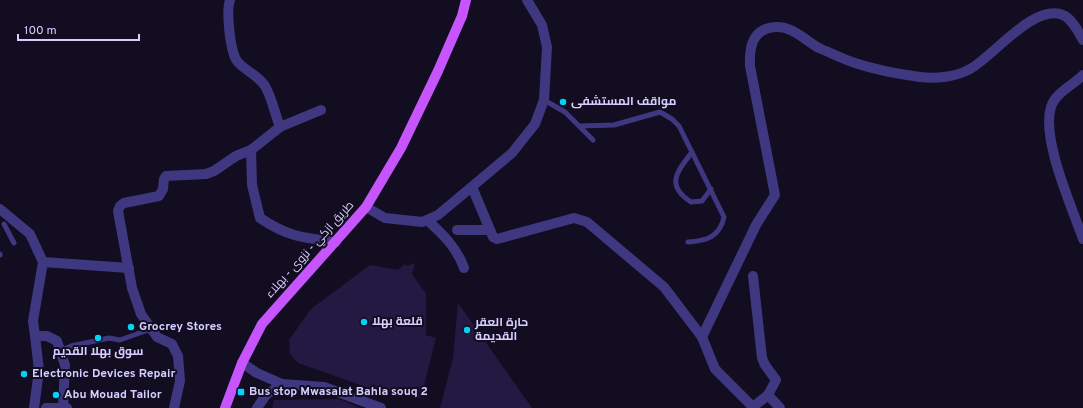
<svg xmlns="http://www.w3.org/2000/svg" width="1083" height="408" font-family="Overpass,Cairo,sans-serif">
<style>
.building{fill:#241942}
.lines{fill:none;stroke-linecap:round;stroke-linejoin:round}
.lane{stroke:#3f3880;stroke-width:5}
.street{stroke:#3f3880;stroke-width:10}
.primary{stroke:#c755fe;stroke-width:10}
.poi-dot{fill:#02d2f7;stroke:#120d21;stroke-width:1.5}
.labels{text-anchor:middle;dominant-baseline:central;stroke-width:4;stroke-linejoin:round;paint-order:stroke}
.poi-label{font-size:12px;font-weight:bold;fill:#d6ceff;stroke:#120d21;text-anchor:start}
.street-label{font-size:12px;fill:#d6ceff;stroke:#120d21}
</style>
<rect width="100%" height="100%" fill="#120d21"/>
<g class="building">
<polygon points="415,263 412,274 426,294 426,335 436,338 421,398 369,388 298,363 290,354 289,340 311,309 370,265 398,270 405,264 407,266"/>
<polygon points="458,303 532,408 440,408 453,358"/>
<polygon points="339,399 360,408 272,408 274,400"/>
</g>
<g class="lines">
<g class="lane">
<polyline points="544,100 565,112 593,140"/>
<path d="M580 126 614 125 660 112 672 119 679 126 724 217C720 237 706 241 688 242"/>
<path d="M692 152C677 172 665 185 691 202L702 201 711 189"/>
<polyline points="4,224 14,243"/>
<polyline points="0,254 0,255"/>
<polyline points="60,351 71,346 109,338 120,340 151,329"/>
</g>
<g class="street">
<path d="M230 0C226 11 230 51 237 61 245 71 258 75 265 86 272 98 275 114 280 127L251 150 252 185 260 218C288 237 304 238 336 242"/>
<path d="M1083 75C1073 85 1055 93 1051 107 1041 139 1072 207 1083 239"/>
<polyline points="280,127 321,110"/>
<polyline points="472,187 493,237 497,239 574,218 587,222 664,287 702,337 715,369 753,407 768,395 780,408"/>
<polyline points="366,207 385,218 422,222 438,215 512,153 535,124 544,100 547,47 542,25 527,0"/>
<polyline points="0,209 30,234 43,262 33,321 35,336"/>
<path d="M427 220C442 233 457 248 464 268"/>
<polyline points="457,230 490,230"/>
<polyline points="43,262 129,268"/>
<polyline points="753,276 762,358 765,365 776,380 768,395"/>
<path d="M702 337 756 225 775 195 750 66C749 46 753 28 776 27 792 26 806 41 819 48 831 53 843 59 855 63 876 70 898 74 920 77 936 79 956 77 970 69 993 57 1036 0 1065 16 1073 21 1078 31 1083 40"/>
<polyline points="242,363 257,373 282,384 324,387 381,408"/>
<polyline points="34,408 39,370 35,336 47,336 57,341 65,365 63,407"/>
<polyline points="46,408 67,408"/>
<polyline points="174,408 180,381 178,356 172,344 157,337 141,314 132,288 118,211 120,206 124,203 159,196 163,189 164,179 166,176 206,174 214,171 236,156 251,150"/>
<polyline points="257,408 266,395 282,384"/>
</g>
<polyline class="primary" points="225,408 242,363 262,324 366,207 401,148 438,71 462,16 466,0"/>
</g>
<g class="poi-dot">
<circle cx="563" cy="102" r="4"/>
<circle cx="364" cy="322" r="4"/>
<circle cx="131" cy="327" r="4"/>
<circle cx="467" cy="330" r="4"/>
<circle cx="98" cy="338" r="4"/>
<circle cx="24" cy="374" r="4"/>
<rect x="237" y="388" width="8" height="8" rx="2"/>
<circle cx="56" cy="395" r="4"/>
</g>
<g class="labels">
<g class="poi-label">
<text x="571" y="102">مواقف المستشفى</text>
<text x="372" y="322">قلعة بهلا</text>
<text x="475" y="323">حارة العقر<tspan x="475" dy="14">القديمة</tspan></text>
<text x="139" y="327">Grocrey Stores</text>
<text x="98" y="352" text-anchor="middle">سوق بهلا القديم</text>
<text x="32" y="374">Electronic Devices Repair</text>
<text x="249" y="392">Bus stop Mwasalat Bahla souq 2</text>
<text x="64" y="395">Abu Mouad Tailor</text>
</g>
<g class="street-label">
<text transform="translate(310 250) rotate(-48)">طريق ازكي - نزوى - بهلاء</text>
</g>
</g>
<path d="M18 34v6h121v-6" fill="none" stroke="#d6ceff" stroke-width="2"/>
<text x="24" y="34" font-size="12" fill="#d6ceff" stroke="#120d21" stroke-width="3" paint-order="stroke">100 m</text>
</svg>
